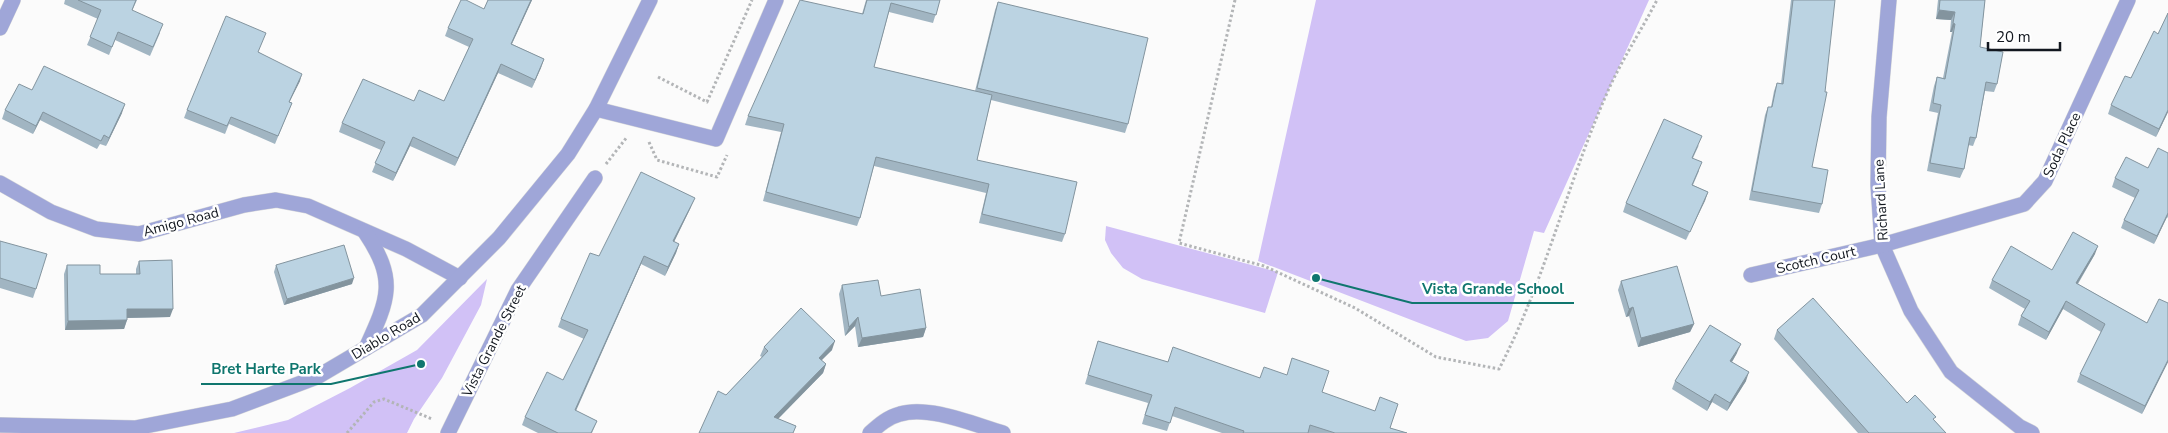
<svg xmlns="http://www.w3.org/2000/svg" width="2168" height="433" font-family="'Nunito Sans',sans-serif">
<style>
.park{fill:#d1c1f6}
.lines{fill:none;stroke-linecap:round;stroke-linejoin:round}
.minor-casing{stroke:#d6d7d8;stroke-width:16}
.path{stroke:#b3b5b7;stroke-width:3;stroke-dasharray:2.5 2.5;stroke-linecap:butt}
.minor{stroke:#9fa6d8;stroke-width:15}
.wall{fill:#a1b5c2}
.shaded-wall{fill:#83949e}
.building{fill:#bbd3e2;stroke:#83949e}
.labels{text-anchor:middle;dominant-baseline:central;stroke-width:5;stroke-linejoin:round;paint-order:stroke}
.street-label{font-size:14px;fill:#12171f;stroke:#fff}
.leader{fill:none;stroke:#0f766e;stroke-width:2}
.callout-dot{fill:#0f766e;stroke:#fff;stroke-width:2}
.callout-label{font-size:15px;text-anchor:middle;font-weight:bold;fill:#0f766e;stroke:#fff;stroke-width:5;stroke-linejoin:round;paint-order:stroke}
</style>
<rect width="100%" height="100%" fill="#fbfbfb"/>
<g class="park">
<polygon points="1316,0 1649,0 1544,233 1534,231 1508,321 1488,338 1466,341 1258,261"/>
<polygon points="1106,226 1278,272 1265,313 1142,279 1123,268 1111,253 1105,240"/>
<polygon points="487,279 481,305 442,378 414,419 407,433 234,433 288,420 350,388 417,350"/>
</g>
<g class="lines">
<defs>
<g id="minor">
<polyline points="1889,0 1879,117 1878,185 1882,245 1911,311 1951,372 2020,427 2032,433"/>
<polyline points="0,28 13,0"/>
<polyline points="596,109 716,139 776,0"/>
<polyline points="0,183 51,212 96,229 139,234 244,205 276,200 308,206 406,249 460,278"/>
<path d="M365 232C397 280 389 298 366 348"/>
<polyline points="1751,275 1882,245 2024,204 2045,181 2128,0"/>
<polyline points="0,425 135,428 232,409 317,377 422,315 499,238 568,154 596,109 650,0"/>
<polyline points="448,433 518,290 595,178"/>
<path d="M870 433C879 425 888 417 900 414 929 405 975 425 1003 433"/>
</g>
</defs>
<use href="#minor" class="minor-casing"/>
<g class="path">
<path d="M1235 0 1179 243 1264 266 1355 308 1436 357 1499 369C1545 281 1567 184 1607 93 1621 61 1641 31 1657 0"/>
<polyline points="658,77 707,102 752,0"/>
<polyline points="649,142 657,160 717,177 727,155"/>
<polyline points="606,164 627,137"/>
<polyline points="347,433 374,402 384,399 432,419"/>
</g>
<use href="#minor" class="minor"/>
</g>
<g class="wall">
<polygon points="65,0 137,0 132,11 160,33 150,56 115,40 109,55 87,45 98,19 64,4"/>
<polygon points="488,0 532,0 512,44 544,59 532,88 498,73 455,166 410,146 393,181 372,172 381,150 339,132 342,123 414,101 444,101 469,47 445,36 448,28 484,9"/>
<polygon points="866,0 940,0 933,23 889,12 874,67 975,91 995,10 998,2 1128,124 1125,133 991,100 977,160 1065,234 1062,242 979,223 986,193 874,166 860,218 857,226 763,201 781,132 745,125 748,116 862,14"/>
<polygon points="1791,0 1835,0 1812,167 1822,204 1819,213 1749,200 1765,115 1768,107 1771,107 1774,91 1777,83 1781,84"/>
<polygon points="1938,0 1985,0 1980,47 1997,84 1994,92 1985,91 1976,138 1973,146 1968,145 1964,169 1960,178 1927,171 1938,113 1929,111 1934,86 1937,77 1943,78 1952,32 1950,32 1951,20 1936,19"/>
<polygon points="2168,13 2168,112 2156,137 2108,114 2111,105 2131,78 2158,34"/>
<polygon points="259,52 300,81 289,102 292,103 275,144 229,124 225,134 184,118 187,110"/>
<polygon points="32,90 122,113 106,146 100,144 97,149 40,120 33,134 2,119 5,110"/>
<polygon points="1699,145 1693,158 1699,171 1693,185 1708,192 1686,240 1623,212 1626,203"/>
<polygon points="2168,153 2168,218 2167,217 2154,244 2121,228 2124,220 2135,198 2112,187 2115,178 2148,168"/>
<polygon points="691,207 674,242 679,244 676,253 665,276 641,264 576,411 597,421 592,433 538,433 522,425 525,417 563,380 584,339 558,327 561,319 599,256"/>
<polygon points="0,241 36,289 33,298 0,288"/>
<polygon points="2095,254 2078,284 2147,323 2168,303 2168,362 2142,414 2077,382 2080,374 2101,332 2063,309 2046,340 2018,325 2021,316 2025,309 1989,288 1992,280 2052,270"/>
<polygon points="139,261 170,317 127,318 127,320 124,329 65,330 64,274 67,265 100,274 136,274 136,269"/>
<polygon points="276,265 352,284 284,305 274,272"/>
<polygon points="1621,281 1694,324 1690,332 1638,347 1629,316 1626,317 1618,290"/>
<polygon points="842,285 881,296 926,328 923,337 858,347 855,326 845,336 839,294"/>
<polygon points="1777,330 1907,403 1934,420 1946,433 1858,433 1774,339"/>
<polygon points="1098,341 1168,362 1260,378 1322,392 1390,428 1407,433 1222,433 1172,416 1167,431 1142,424 1148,403 1085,384"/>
<polygon points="764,347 832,350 821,360 826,364 823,373 778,419 796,426 793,433 699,433 726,395 762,357 760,356"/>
<polygon points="1737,353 1732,362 1746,381 1727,411 1712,402 1707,411 1672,389 1675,381"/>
</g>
<g class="shaded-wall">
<polygon points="531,0 532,0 508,52 511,44"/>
<polygon points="1939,10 1955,12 1951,20 1936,19"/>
<polygon points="1953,23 1955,24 1952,32 1950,32"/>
<polygon points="544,59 541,68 532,88 535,80"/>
<polygon points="501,64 498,73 455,166 458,158"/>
<polygon points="302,74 300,81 286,109 289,102"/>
<polygon points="125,104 122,113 106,146 109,138"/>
<polygon points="2168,110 2168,112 2156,137 2159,129"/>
<polygon points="43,112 40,120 33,134 36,126"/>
<polygon points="413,137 410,146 393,181 396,173"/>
<polygon points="1708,192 1705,201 1686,240 1690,232"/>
<polygon points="695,198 691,207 670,250 673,241"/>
<polygon points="2168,213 2167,217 2154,244 2157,236"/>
<polygon points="679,244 676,253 665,276 668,267"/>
<polygon points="2098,246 2095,254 2073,291 2076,283"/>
<polygon points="644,256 641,264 572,419 575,410"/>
<polygon points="354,278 352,284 284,305 287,299"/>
<polygon points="2066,301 2063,309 2046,340 2049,332"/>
<polygon points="1633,307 1629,316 1626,317 1629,309"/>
<polygon points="127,309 173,309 170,317 123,318"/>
<polygon points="858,317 855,326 845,336 849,327"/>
<polygon points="127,320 124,329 65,330 68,321"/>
<polygon points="1694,324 1690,332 1638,347 1641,338"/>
<polygon points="926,328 923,337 858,347 862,338"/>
<polygon points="835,341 832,350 816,366 819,358"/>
<polygon points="1741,344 1737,353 1727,370 1730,361"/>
<polygon points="2168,360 2168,362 2142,414 2145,406"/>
<polygon points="826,364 823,373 771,426 774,417"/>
<polygon points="1749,372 1746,381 1727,411 1730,403"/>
<polygon points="1715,394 1712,402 1707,411 1710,402"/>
</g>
<g class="building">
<polygon points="78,0 136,0 132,10 163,24 153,47 118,32 112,47 90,37 101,10"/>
<polygon points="461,0 466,0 484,9 488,0 531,0 511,44 544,59 535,80 501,64 458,158 413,137 396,173 375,163 385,142 342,123 363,79 414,101 419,90 444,101 473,39 448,28"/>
<polygon points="800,0 863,14 867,0 940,0 936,15 891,3 874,67 992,95 977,160 1077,182 1065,234 982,214 989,184 876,157 860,218 766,192 784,124 748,116"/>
<polygon points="1793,0 1835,0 1825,92 1827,92 1812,167 1828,170 1822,204 1752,191 1768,107 1772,107 1777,83 1783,84"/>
<polygon points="1940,0 1985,0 1980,47 2003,52 1997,84 1986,82 1976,138 1970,137 1964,169 1930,163 1941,105 1933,103 1937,77 1945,79 1955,24 1953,23 1955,12 1939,10"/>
<polygon points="998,2 1148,38 1128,124 977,88"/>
<polygon points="2168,13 2168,110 2159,129 2111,105 2125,76 2131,78 2154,31 2158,34"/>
<polygon points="226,16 266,33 258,52 302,74 289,102 292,103 278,136 231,117 227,126 187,110"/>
<polygon points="44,66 125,104 109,138 104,135 101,141 43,112 36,126 5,110 19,84 32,90"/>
<polygon points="1664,119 1702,136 1692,158 1702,162 1692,185 1708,192 1690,232 1626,203"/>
<polygon points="2158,148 2168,153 2168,213 2157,236 2124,220 2139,190 2115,178 2126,157 2148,168"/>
<polygon points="641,172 695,198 673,241 679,244 668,267 644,256 575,410 597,421 591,433 558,433 525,417 547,372 563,380 588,330 561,319 590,253 599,256"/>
<polygon points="2073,232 2098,246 2076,283 2147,323 2159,299 2168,303 2168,360 2145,406 2080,374 2105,324 2066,301 2049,332 2021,316 2030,301 1992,280 2011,246 2052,270"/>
<polygon points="0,241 47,254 36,289 0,278"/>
<polygon points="344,245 354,278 287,299 276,265"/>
<polygon points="172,260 173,309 127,309 127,320 68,321 67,265 100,265 100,274 140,274 139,261"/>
<polygon points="1677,266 1694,324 1641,338 1633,307 1629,309 1621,281"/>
<polygon points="878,280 881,296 920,289 926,328 862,338 858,317 849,327 842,285"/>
<polygon points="1813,298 1907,403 1915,395 1936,417 1933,419 1946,433 1869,433 1777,330"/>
<polygon points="801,308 835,341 819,358 826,364 774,417 796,426 793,433 699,433 718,391 726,395 768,351 764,347"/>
<polygon points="1710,325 1741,344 1730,361 1749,372 1730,403 1715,394 1710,402 1675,381"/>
<polygon points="1098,341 1168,362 1173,347 1260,378 1264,367 1287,375 1292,358 1329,371 1322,392 1375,411 1380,397 1398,404 1390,428 1407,433 1335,433 1310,425 1308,433 1243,433 1244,431 1175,407 1170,423 1145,415 1152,395 1088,375"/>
</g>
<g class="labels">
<g class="street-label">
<text transform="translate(2062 145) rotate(-65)">Soda Place</text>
<text transform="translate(1881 200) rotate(-93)">Richard Lane</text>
<text transform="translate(181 222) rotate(-15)">Amigo Road</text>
<text transform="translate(1816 260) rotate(-13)">Scotch Court</text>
<text transform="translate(386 336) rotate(-31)">Diablo Road</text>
<text transform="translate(494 341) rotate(-63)">Vista Grande Street</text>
</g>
</g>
<path class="leader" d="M1316 278L1412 303H1574M421 364L331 384H201"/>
<g class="callout-dot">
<circle cx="1316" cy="278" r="5"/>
<circle cx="421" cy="364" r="5"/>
</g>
<g class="callout-label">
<text x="1493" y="294">Vista Grande School</text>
<text x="266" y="374">Bret Harte Park</text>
</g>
<path d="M1988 42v8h72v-8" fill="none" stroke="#12171f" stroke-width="2.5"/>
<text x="1996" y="42" font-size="15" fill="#12171f" stroke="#ffffff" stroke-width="4" paint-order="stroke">20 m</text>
</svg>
